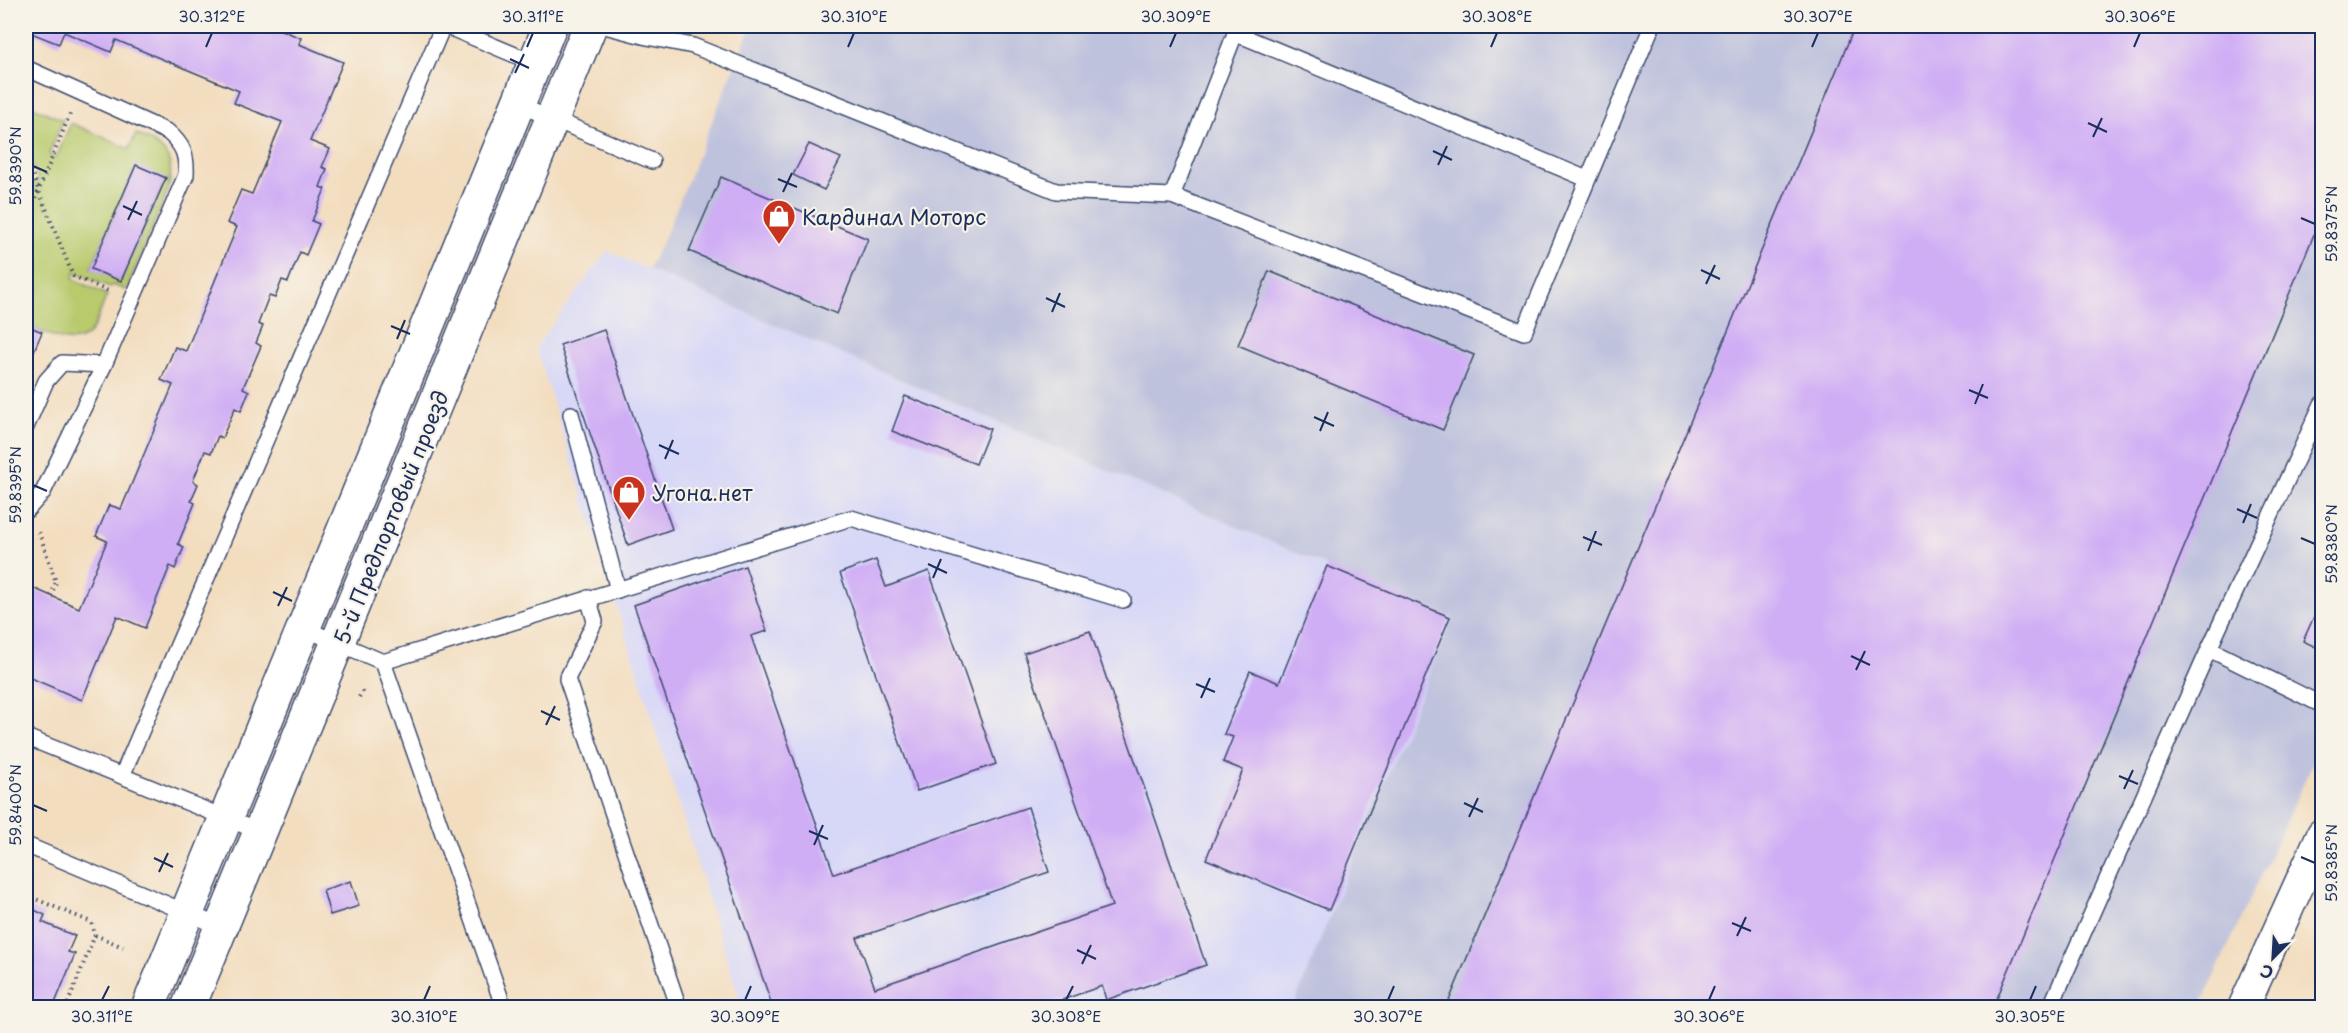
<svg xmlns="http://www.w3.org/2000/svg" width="2348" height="1033" font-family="'Playpen Sans',sans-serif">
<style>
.built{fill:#d7d7f8}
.industrial{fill:#bfc2dd}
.green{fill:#b9ca6d;stroke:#6a7c66;stroke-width:1.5;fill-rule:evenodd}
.building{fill:#d0aef5}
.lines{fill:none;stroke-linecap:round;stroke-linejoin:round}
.lane-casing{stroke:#3b496d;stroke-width:18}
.street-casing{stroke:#3b496d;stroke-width:33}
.secondary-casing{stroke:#3b496d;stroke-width:36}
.path{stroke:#3b496d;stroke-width:4;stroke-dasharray:1.5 4.5;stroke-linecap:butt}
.lane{stroke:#fff;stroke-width:15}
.street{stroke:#fff;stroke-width:30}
.secondary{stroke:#fff;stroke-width:33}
.ticks{fill:none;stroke:#1b2f5e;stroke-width:2}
.labels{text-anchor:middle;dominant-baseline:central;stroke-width:4.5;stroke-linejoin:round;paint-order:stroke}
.poi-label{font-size:21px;fill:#1b2f5e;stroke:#f7f3e8;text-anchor:start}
.street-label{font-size:21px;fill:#1b2f5e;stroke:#f7f3e8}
.neatline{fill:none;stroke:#1b2f5e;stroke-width:2}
.ticks-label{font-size:15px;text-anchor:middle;fill:#1b2f5e}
</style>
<rect width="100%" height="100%" fill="#f7f3e8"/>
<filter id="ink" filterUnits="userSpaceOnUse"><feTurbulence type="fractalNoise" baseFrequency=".0167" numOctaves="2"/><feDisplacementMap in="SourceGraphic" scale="12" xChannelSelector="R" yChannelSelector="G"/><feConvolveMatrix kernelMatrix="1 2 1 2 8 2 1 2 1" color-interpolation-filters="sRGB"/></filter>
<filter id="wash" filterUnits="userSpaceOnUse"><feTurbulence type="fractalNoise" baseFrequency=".008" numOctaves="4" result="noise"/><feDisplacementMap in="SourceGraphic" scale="24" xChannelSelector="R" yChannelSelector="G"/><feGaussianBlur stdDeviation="1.35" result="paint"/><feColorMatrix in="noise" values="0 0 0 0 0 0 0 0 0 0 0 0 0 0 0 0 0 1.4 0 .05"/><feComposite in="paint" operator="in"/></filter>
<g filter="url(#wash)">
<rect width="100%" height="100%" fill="#f3ddbf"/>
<polygon class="built" points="607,251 1327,566 1456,619 1295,1007 742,1007 536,347"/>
<polygon class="industrial" points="751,26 2322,26 2322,743 2200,1007 1293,1007 1452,617 1327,566 648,269 664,239"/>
<path class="green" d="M26 104 63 120 49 154 56 158 71 123 129 149 136 134C166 146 176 159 168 190L126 290 113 285 110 287 75 272 73 279 107 295C102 306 98 320 92 330 76 353 44 332 26 324V168L33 187 38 179 26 149ZM136 166 166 179 121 281 91 268Z"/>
<g id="blocks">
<g class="building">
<polygon points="29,26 257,26 266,29 268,26 271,26 301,38 299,44 343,62 310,141 330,149 322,167 327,169 320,187 325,189 312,221 319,224 306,255 300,252 288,282 282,280 275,298 269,296 258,324 263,326 256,343 261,346 243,388 249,391 241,411 235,408 222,438 218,436 211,453 205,451 193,481 198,484 191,501 195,503 178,544 184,547 175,569 170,566 145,628 117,616 82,700 26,676 26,585 79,608 107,541 96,536 109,505 121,509 173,385 161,380 175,347 186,351 237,227 227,223 241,190 252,194 282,122 234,103 239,91 116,40 111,52 64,32 59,44 26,31"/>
<polygon points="1855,26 2322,26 2322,215 1993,1008 1446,1008"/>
<polygon points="809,144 841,158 824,190 793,175"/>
<polygon points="136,165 166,178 121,281 91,269"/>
<polygon points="721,177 868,239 837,314 689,251"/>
<polygon points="1269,271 1474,355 1443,430 1238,345"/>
<polygon points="26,325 42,332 26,370"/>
<polygon points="604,330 672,529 628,545 560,345"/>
<polygon points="905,396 990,429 976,464 892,431"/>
<polygon points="876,560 886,587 929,571 996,764 917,791 840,573"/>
<polygon points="745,566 767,631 751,636 834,874 1028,807 1049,872 857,938 875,988 1112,906 1024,653 1090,631 1206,965 1106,1000 1102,986 1039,1008 773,1008 634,605"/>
<polygon points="1327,566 1450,617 1329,910 1206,859 1243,770 1223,762 1233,737 1224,734 1250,671 1279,683"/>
<polygon points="2322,599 2322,650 2303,641"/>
<polygon points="351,881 359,906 330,915 323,890"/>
<polygon points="26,906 45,915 42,922 75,936 68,952 75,954 53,1008 26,1008"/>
</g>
</g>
</g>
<g filter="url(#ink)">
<use href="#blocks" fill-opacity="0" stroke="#3b496d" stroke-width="1.5"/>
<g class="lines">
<defs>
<g id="lane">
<polyline points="446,26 534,63"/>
<polyline points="605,26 647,37 693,46 1056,191 1172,196 1524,332 1652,26"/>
<polyline points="1235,33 1587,179"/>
<path d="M26 68 168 132C183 145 187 155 186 175L104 365 43 492 27 510H26"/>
<polyline points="518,104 652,161"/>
<polyline points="1172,196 1238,26"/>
<polyline points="571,414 618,590"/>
<polyline points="26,427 46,381 62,363 104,365"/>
<polyline points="588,598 595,621 567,679 679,1008"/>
<polyline points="303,628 383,662 504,1008"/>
<polyline points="2209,649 2322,705"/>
<polyline points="383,662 851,518 1123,600"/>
<polyline points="26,737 260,832"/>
<polyline points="122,776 443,26"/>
<polyline points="26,845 221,927"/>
<polyline points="2050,1008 2209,649 2322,404"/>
</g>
<polyline id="street" points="2243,1008 2322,834"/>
<g id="secondary">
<polyline points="148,1008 550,26"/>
<polyline points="188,1008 590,26"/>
</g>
</defs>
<use href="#lane" class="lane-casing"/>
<use href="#street" class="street-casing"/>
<use href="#secondary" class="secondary-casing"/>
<g class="path">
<polyline points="26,159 73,276 108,291"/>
<polyline points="26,221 70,114"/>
<polyline points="39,532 56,582 51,596"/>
<polyline points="359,697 365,688"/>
<polyline points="26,895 91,922 95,935 66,1008"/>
<polyline points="95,935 123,947"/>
<polyline points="379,1008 386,1006 386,1008"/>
</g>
<use href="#lane" class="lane"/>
<use href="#street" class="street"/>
<use href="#secondary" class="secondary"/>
</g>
</g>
<path class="ticks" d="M206 47 212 33M527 47 533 33M848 47 854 33M1170 47 1176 33M1491 47 1497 33M1812 47 1818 33M2134 47 2140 33M510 59 529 68M515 73 524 54M2088 123 2107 132M2093 137 2102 118M1433 151 1452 160M1438 165 1447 146M33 166 47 172M778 179 797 187M783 192 792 173M123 206 142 215M2301 218 2315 224M128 220 137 201M1701 270 1720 279M1706 284 1715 265M1046 298 1065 307M1052 312 1060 293M391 326 410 334M397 339 405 320M1969 390 1988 398M1975 404 1983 384M1314 417 1334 426M1320 431 1328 412M659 445 679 454M665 459 673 440M33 485 47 491M2237 509 2257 518M2243 523 2251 504M1583 537 1602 545M2301 538 2315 544M1588 551 1596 531M928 564 947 573M933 578 941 559M273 592 292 601M278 606 287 587M1851 656 1870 665M1856 670 1865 651M1196 684 1215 692M1201 698 1210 678M541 711 560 720M546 725 555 706M2119 776 2138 784M2124 789 2133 770M1464 803 1483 812M33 805 47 811M1469 817 1478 798M809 831 828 839M814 845 823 825M2301 857 2315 863M154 858 173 867M159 872 168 853M1732 923 1751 931M1737 936 1746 917M1077 950 1096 959M1082 964 1091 945M102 1000 109 986M424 1000 430 986M745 1000 751 986M1066 1000 1073 986M1388 1000 1394 986M1709 1000 1715 986M2030 1000 2036 986"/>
<defs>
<symbol id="shop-pin" viewBox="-11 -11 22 30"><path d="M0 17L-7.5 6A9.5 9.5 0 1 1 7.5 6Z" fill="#c8321e" stroke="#f7f3e8"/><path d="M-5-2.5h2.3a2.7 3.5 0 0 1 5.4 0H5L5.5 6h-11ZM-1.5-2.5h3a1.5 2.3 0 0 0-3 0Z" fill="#fff"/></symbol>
</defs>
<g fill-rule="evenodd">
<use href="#shop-pin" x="760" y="197" width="38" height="52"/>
<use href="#shop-pin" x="610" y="473" width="38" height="52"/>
</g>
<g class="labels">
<g class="poi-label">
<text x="802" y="216">Кардинал Моторс</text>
<text x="652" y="492">Угона.нет</text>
</g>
<g class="street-label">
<text transform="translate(390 517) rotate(-68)">5-й Предпортовый проезд</text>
</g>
</g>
<rect width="2348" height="1033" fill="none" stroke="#f7f3e8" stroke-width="66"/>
<g transform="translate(2273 958) rotate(204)" stroke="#f7f3e8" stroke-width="4.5" paint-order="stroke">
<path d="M0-4.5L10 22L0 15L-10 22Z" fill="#1b2f5e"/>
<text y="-9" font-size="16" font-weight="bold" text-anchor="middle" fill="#1b2f5e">С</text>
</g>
<rect x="33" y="33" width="2282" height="967" class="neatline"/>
<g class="ticks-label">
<text x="212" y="22">30.312°E</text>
<text x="533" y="22">30.311°E</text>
<text x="854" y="22">30.310°E</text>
<text x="1176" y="22">30.309°E</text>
<text x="1497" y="22">30.308°E</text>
<text x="1818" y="22">30.307°E</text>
<text x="2140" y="22">30.306°E</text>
<text transform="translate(16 166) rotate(-90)" y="5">59.8390°N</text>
<text transform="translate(2332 224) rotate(-90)" y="5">59.8375°N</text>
<text transform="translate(16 485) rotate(-90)" y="5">59.8395°N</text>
<text transform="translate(2332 544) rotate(-90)" y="5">59.8380°N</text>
<text transform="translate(16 805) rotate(-90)" y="5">59.8400°N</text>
<text transform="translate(2332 863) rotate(-90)" y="5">59.8385°N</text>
<text x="102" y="1022">30.311°E</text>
<text x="424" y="1022">30.310°E</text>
<text x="745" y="1022">30.309°E</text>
<text x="1066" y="1022">30.308°E</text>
<text x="1388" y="1022">30.307°E</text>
<text x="1709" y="1022">30.306°E</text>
<text x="2030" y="1022">30.305°E</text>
</g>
</svg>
